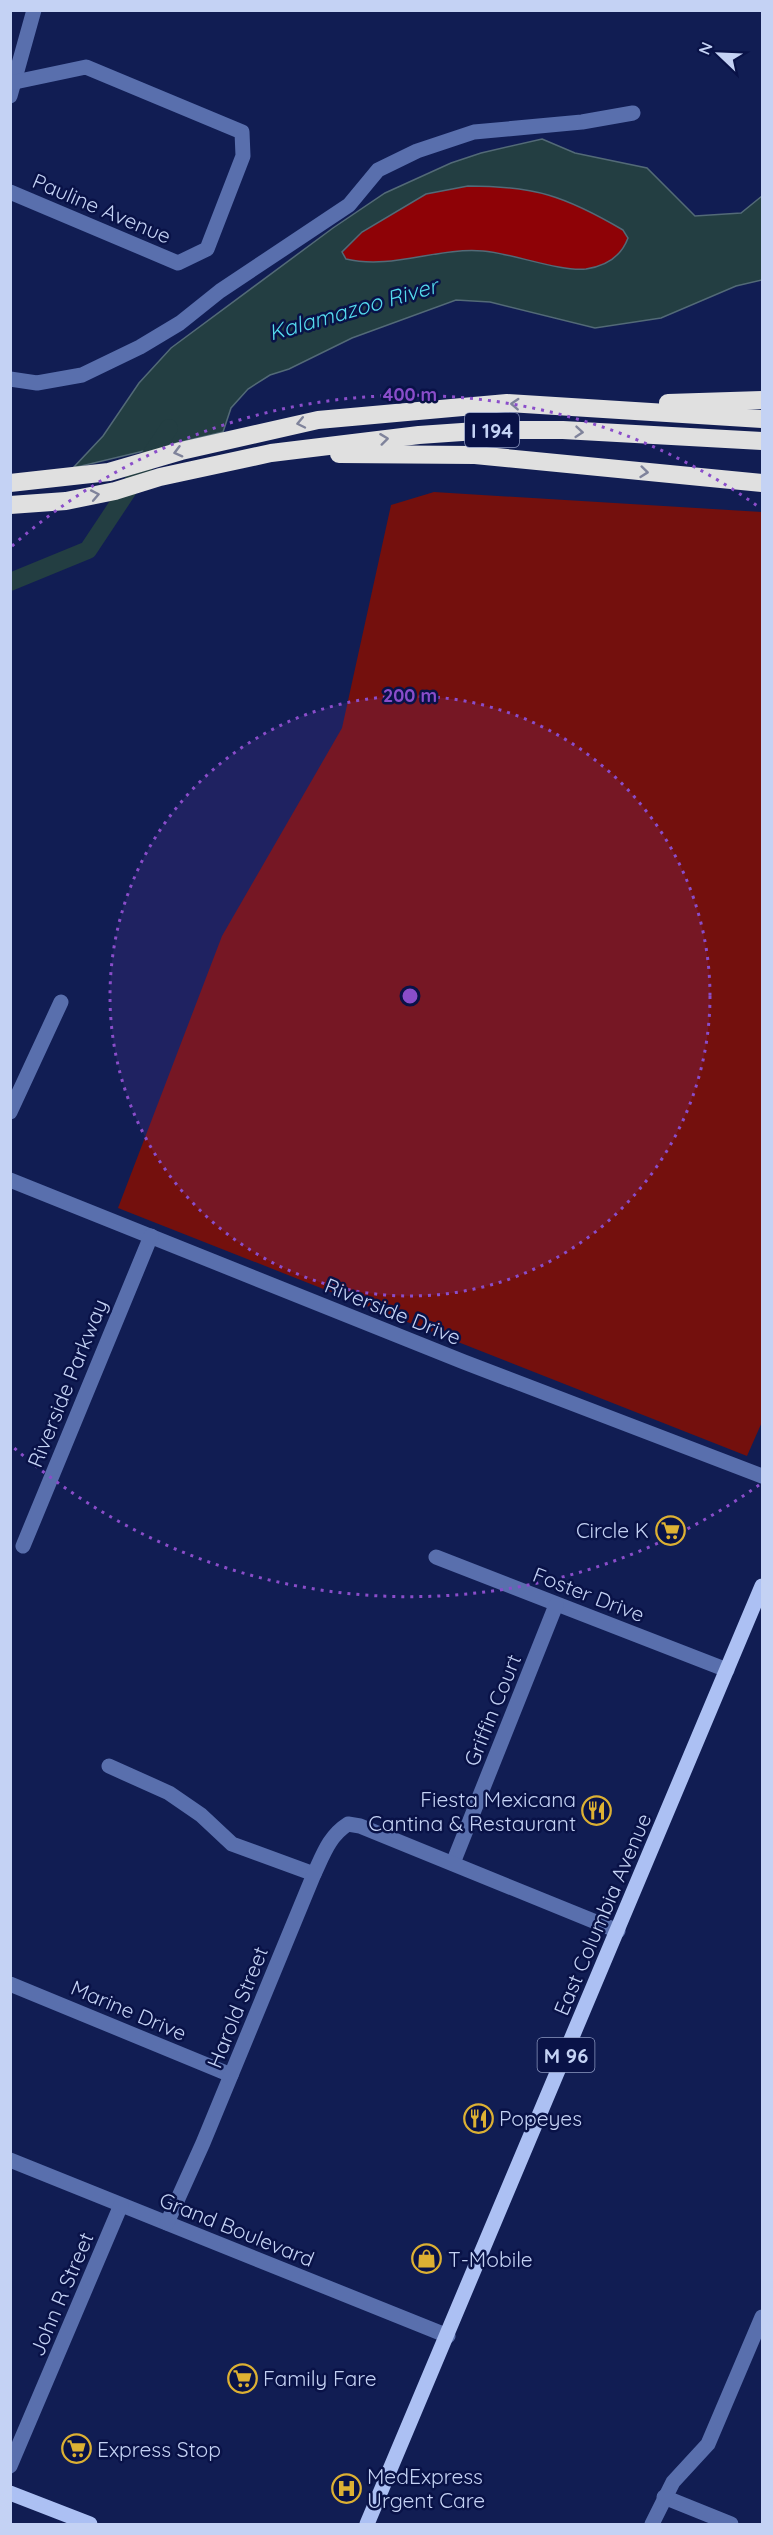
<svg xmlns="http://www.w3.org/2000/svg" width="773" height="2535" font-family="Quicksand,sans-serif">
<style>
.green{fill:#74100d}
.forest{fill:#8e0206}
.water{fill:#233e42;stroke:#536a77;stroke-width:1.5;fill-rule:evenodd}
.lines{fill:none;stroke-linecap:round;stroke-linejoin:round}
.river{stroke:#233e42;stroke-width:18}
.minor{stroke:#596fad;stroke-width:15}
.major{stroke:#acc0f3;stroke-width:15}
.highway{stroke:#e0e0e0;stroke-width:18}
.oneway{stroke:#7f839b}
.ring{fill:none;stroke:#8a4dca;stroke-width:3;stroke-dasharray:3 6}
.labels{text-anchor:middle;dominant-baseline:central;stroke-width:5;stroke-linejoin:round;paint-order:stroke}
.shield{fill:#091247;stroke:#8c98c0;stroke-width:1.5}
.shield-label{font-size:20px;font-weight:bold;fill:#c4d2f4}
.street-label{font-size:21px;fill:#c4d2f4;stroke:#091247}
.poi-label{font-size:21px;fill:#c4d2f4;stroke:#091247;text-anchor:start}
.water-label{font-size:22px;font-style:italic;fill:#54d9ec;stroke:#091247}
.centre{fill:#8a4dca;stroke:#091247;stroke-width:3}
.ring-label{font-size:18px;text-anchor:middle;font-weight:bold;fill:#8a4dca;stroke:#091247;stroke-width:5;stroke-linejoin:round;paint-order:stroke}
</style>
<rect width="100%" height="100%" fill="#111d53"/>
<polygon class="green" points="434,492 762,512 762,1422 747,1456 118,1208 222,936 342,728 391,505"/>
<path class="forest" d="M468 186C535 186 565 196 623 230L628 238C621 257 606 266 586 269 560 272 511 253 483 251 437 247 392 270 346 259L342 253 362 232 426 194Z"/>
<path class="water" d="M542 139 575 153 647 168 695 216 741 213 762 196V280L736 286 661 318 595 328 490 302 456 300 352 338 289 369 270 375 248 389 231 408 223 432 73 468 103 436 139 383 171 348 333 228 385 193 451 163 481 153ZM468 186C535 186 565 196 623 230L628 238C621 257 606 266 586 269 560 272 511 253 483 251 437 247 392 270 346 259L342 252 362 232 426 194Z"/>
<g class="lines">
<polyline class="river" points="10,582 88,550 169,428"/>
<g class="minor">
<polyline points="10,96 34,10"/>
<polyline points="10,192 178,263 207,249 243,156 242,132 86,67 15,82"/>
<polyline points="10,379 37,383 82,375 140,347 180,323 220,291 349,205 378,170 417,151 474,132 582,122 633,113"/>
<polyline points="10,1112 61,1002"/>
<polyline points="10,1180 464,1362 762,1476"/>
<polyline points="23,1546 151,1236"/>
<polyline points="436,1557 727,1670"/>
<polyline points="109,1766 169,1793 201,1815 232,1844 314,1874"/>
<polyline points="453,1863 556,1605"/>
<polyline points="10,1984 231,2075"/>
<polyline points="10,2160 448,2336"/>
<path d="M167 2223 203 2143 314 1874C323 1855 329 1836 348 1824L360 1826 618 1931"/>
<polyline points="10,2466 121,2205"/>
<polyline points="664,2497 731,2524"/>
<polyline points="652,2524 673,2482 708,2444 762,2317"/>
</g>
<g class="major">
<polyline points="10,2493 90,2524"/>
<polyline points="367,2524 762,1586"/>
</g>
<g class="highway">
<polyline points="668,403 762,400"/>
<polyline points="339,454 475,455 762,483"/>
<polyline points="10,483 109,472 181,451 318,420 507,403 762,419"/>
<polyline points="10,505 66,501 115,491 160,477 271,453 419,435 491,430 563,430 762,441"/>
</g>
</g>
<defs><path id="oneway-chevron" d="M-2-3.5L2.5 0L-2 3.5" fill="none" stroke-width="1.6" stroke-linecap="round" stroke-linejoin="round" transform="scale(1.5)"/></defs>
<g class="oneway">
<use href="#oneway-chevron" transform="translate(515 404) rotate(-177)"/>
<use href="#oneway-chevron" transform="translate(301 423) rotate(168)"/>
<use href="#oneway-chevron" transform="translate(579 432) rotate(5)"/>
<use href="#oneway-chevron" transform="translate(384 439) rotate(-7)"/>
<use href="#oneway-chevron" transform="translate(178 452) rotate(165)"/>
<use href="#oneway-chevron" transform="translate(644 472) rotate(6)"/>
<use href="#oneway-chevron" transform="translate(95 495) rotate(-11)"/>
</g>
<circle cx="410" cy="996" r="300" fill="#8a4dca" fill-opacity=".12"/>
<g class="ring">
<circle cx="410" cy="996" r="300"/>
<path d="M759 1485A601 601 0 0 1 12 1446M12 546A601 601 0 0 1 759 507"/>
</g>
<defs>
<symbol id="supermarket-ring" viewBox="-11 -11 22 22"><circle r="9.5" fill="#091247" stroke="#ddb133" stroke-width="1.5"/><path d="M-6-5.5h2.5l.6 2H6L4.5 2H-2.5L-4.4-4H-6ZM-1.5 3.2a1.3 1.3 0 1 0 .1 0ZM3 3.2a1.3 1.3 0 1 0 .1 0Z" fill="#ddb133"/></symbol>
<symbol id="restaurant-ring" viewBox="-11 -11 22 22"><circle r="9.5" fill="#091247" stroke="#ddb133" stroke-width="1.5"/><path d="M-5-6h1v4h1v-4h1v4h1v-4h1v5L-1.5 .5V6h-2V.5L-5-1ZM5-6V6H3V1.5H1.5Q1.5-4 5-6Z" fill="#ddb133"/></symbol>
<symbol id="shop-ring" viewBox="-11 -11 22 22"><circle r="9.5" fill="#091247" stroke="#ddb133" stroke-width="1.5"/><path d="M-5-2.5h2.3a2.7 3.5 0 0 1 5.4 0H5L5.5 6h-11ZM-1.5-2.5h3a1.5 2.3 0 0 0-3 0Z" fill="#ddb133"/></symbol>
<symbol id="hospital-ring" viewBox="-11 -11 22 22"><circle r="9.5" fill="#091247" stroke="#ddb133" stroke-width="1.5"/><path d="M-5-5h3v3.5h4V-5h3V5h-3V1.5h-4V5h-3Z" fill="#ddb133"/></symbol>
</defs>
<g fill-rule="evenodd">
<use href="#supermarket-ring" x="654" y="1514" width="33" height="33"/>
<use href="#restaurant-ring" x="580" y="1794" width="33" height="33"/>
<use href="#restaurant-ring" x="462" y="2102" width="33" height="33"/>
<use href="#shop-ring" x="410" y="2242" width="33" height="33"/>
<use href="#supermarket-ring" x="226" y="2362" width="33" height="33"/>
<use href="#supermarket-ring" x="60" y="2432" width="33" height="33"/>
<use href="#hospital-ring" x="330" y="2472" width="33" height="33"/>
</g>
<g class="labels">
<g class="shield">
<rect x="465" y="413" width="54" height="34" rx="4.5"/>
<rect x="537.5" y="2038" width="57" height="34" rx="4.5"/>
</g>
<g class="shield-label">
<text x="492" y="430">I 194</text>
<text x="566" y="2055">M 96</text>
</g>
<g class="street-label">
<text transform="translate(102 208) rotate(23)">Pauline Avenue</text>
<text transform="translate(393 1311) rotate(22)">Riverside Drive</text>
<text transform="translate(67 1383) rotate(-68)">Riverside Parkway</text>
<text transform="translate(589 1594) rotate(21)">Foster Drive</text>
<text transform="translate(492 1710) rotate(-68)">Griffin Court</text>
<text transform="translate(602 1914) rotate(-67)">East Columbia Avenue</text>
<text transform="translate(237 2007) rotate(-68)">Harold Street</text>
<text transform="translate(129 2010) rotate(23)">Marine Drive</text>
<text transform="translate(237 2229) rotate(22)">Grand Boulevard</text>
<text transform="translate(61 2294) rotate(-67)">John R Street</text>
</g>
<g class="poi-label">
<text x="649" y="1530" text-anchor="end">Circle K</text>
<text x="576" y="1799" text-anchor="end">Fiesta Mexicana<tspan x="576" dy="24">Cantina &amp; Restaurant</tspan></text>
<text x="499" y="2118">Popeyes</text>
<text x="448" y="2259">T-Mobile</text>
<text x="263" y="2378">Family Fare</text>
<text x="97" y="2449">Express Stop</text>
<text x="367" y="2476">MedExpress<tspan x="367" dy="24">Urgent Care</tspan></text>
</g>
<g class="water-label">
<text transform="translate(353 309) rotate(-16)">Kalamazoo River</text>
</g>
</g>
<circle cx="410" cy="996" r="9" class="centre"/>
<g class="ring-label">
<text x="410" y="401">400 m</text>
<text x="410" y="702">200 m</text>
</g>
<rect width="773" height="2535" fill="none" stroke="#c4d2f4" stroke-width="24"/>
<g transform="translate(719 54) rotate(293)" stroke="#091247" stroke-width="4.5" paint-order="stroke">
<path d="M0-4.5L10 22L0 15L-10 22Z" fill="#c4d2f4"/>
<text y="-9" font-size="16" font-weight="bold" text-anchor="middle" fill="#c4d2f4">N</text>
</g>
</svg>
